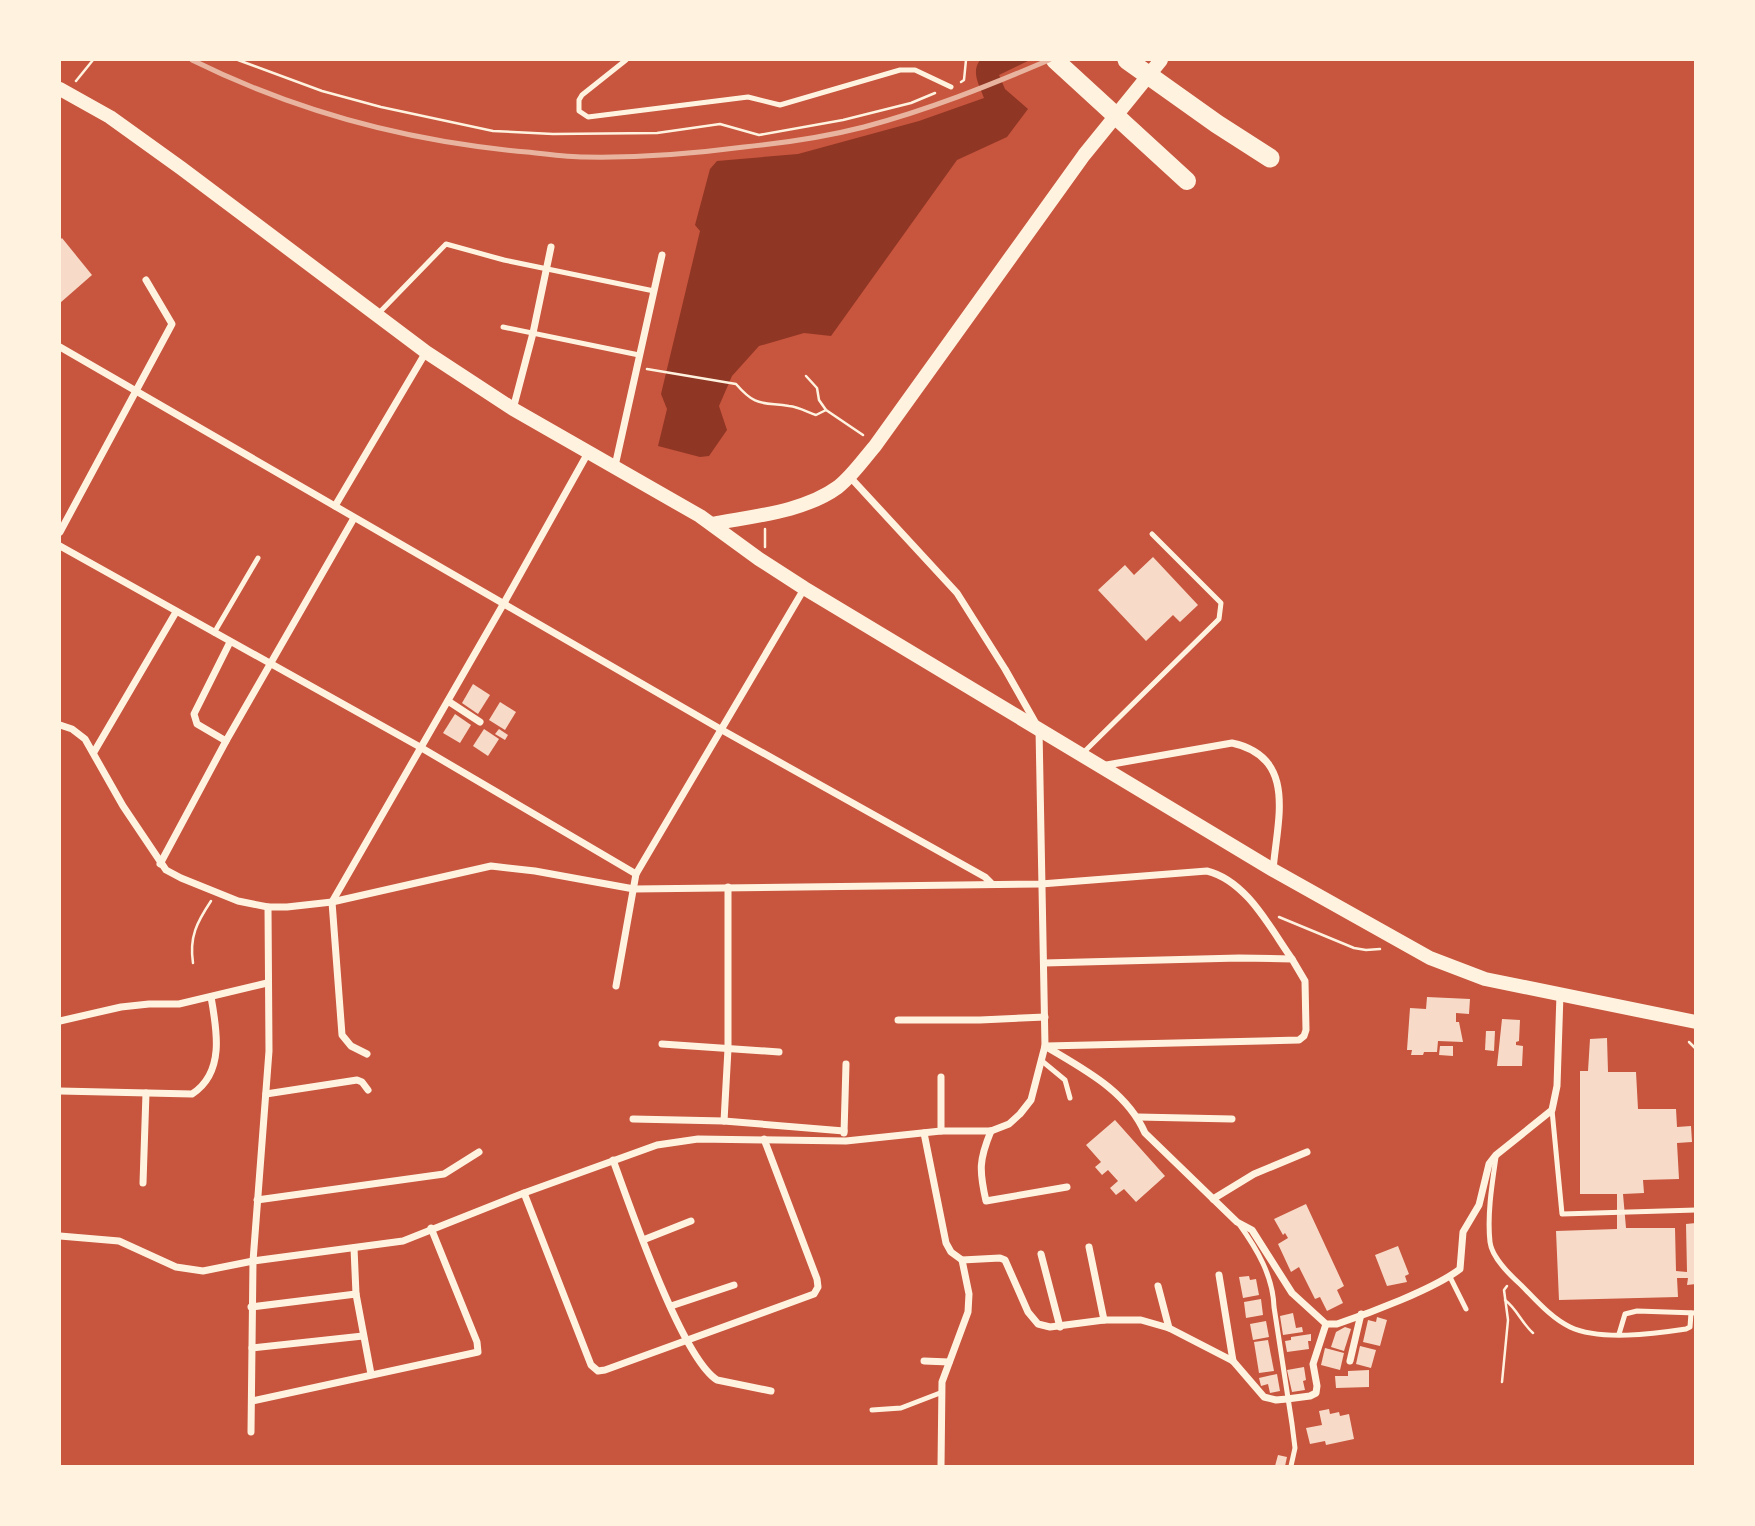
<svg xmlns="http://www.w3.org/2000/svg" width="1755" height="1526" font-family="'Zilla Slab',serif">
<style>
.water{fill:#8f3625}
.building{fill:#f7dbc8}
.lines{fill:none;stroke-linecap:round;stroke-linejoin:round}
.path{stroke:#fff3e0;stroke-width:2.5}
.service{stroke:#fff3e0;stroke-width:5}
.minor{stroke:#fff3e0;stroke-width:7}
.secondary{stroke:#fff3e0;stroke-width:14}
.trunk{stroke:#fff3e0;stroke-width:18}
.motorway{stroke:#fff3e0;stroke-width:19}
.rail{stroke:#e9b49f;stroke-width:5}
</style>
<rect width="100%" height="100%" fill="#c8553d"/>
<path class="water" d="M980 60H1030L999 75 1005 89 1028 109 1007 137 957 160 831 336 804 333 759 346 732 376 719 406 727 430 709 456 700 457 658 446 667 409 661 394 700 231 695 225 710 169 717 161 798 154 919 121 984 98C979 85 971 72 980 60Z"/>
<g class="building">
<polygon points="62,238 92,275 60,303 60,240"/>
<polygon points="1153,557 1198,605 1180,622 1173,615 1146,641 1098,590 1125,565 1134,575"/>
<polygon points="473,684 490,695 478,714 462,703"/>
<polygon points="500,702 516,712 505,730 489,720"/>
<polygon points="455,714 471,725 460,743 443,733"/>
<polygon points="484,729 499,739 488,756 473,746"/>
<polygon points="499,729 508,735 505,740 495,734"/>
<polygon points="1427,997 1470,999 1469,1014 1456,1013 1456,1022 1459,1022 1463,1042 1438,1041 1437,1052 1424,1052 1423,1055 1411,1055 1412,1050 1407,1050 1410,1008 1426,1009"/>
<polygon points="1502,1019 1520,1020 1519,1041 1516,1042 1516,1045 1523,1046 1522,1066 1497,1066"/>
<polygon points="1486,1031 1495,1031 1494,1051 1485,1050"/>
<polygon points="1607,1038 1608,1072 1636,1072 1638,1109 1676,1109 1677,1127 1691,1126 1692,1142 1677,1143 1679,1179 1643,1180 1644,1193 1623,1194 1626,1228 1675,1228 1676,1271 1687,1272 1686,1224 1696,1223 1696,1284 1687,1285 1688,1278 1677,1278 1678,1297 1559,1300 1556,1231 1617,1229 1617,1194 1580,1194 1580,1071 1588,1071 1590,1039"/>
<polygon points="1440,1046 1453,1046 1453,1056 1439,1055"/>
<polygon points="1115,1120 1165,1176 1136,1202 1124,1189 1116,1195 1110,1188 1118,1181 1108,1170 1102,1175 1095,1167 1101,1162 1086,1145"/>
<polygon points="1306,1204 1344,1286 1337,1290 1343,1303 1327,1311 1320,1297 1315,1299 1299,1267 1291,1272 1278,1244 1288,1238 1285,1233 1283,1235 1274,1219"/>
<polygon points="1398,1246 1409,1274 1405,1276 1407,1282 1387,1286 1375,1255"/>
<polygon points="1249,1276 1250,1280 1256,1279 1259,1295 1243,1298 1239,1277"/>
<polygon points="1261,1299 1263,1315 1246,1318 1244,1302"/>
<polygon points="1293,1313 1296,1328 1302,1327 1303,1332 1283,1335 1280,1316"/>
<polygon points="1377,1317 1387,1320 1380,1346 1363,1342 1368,1320 1376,1322"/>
<polygon points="1266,1321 1269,1337 1253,1340 1250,1324"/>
<polygon points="1345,1327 1351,1329 1344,1351 1331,1347 1336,1332"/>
<polygon points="1311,1334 1311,1341 1308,1341 1309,1349 1287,1352 1285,1341 1291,1340 1291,1337"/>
<polygon points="1268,1340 1274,1371 1259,1373 1254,1342"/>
<polygon points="1360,1346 1376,1350 1371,1368 1356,1364"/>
<polygon points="1325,1348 1344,1353 1340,1370 1321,1365"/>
<polygon points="1304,1367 1306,1380 1303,1381 1305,1390 1292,1392 1287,1370"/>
<polygon points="1369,1370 1369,1387 1336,1388 1335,1376 1348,1376 1348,1371"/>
<polygon points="1277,1374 1280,1391 1270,1393 1268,1384 1261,1386 1259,1378"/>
<polygon points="1329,1409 1330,1414 1339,1412 1340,1416 1349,1414 1354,1439 1326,1445 1325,1441 1310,1444 1306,1428 1322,1425 1319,1411"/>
<polygon points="1278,1455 1287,1457 1285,1466 1275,1466"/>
</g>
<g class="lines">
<g class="path">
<polyline points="238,60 322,91 381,107 493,131 553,134 657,133 720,124 759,135 843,120 911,103 935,93"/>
<polyline points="76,81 93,60"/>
<polyline points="961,82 964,80 966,60"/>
<path d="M647 369 736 384C756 407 761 402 789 406 799 407 807 412 816 415L826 410 863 435"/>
<polyline points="806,376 817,388 819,400 826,410"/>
<polyline points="765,529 765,547"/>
<polyline points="1279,917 1354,948 1366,950 1380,949"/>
<path d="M193 963C189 937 197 922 211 901"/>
<polyline points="1689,1042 1696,1049"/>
<path d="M1505 1300C1517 1309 1521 1322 1533 1333"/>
<polyline points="1502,1382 1508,1320 1504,1290 1507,1286"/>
</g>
<g class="service">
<polyline points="626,60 582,95 579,100 579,111 588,117 748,97 780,105 900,70 915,70 951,87"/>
<polyline points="377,315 446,244 504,260 654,291"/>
<polyline points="503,327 639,355"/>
<polyline points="214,633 258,558"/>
<polyline points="1084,752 1219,619 1221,603 1152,534"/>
<polyline points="1042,1061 1065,1080 1070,1098"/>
<polyline points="1552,1110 1562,1214 1696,1210"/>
<path d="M1496 1157C1492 1184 1487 1215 1490 1242 1492 1258 1510 1275 1521 1285 1535 1299 1551 1318 1570 1327 1600 1341 1653 1334 1686 1329L1690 1327 1691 1313"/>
<path d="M1239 1224C1257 1249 1273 1276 1274 1307L1292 1424 1295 1448 1291 1466"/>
<polyline points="1450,1277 1466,1309"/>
<polyline points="1619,1334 1625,1314 1637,1311 1696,1313"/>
<polyline points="872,1410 901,1408 940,1393"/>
</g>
<g class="minor">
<polyline points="60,347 722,730 985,877 992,884"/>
<polyline points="513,409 533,333 551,247"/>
<polyline points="615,466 662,255"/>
<polyline points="335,506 426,352"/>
<polyline points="60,532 172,324 146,280"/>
<polyline points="60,546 420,747 636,874"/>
<polyline points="448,701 480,722"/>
<path d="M60 725 72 729 85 739 123 806 166 870 181 878 238 901 268 907H287L332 902 491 866 535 871 634 889 1041 884 1207 871C1247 881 1270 928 1292 959"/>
<polyline points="226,741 197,724 194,714 230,642"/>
<polyline points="94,752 176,612"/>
<path d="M1101 766 1232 743C1298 757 1277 821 1273 870"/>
<polyline points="160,864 226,741 354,518"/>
<polyline points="1044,963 1239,958 1292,959 1305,981 1306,1030 1304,1036 1299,1040 1046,1046"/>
<polyline points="616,986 636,874 804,589"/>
<polyline points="898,1020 980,1020 1045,1017"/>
<polyline points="60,1021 121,1007 149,1004 179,1004 267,983"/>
<polyline points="662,1044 779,1052"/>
<path d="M1045 1046C1083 1069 1126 1090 1145 1133L1237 1222 1252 1230 1292 1293 1326 1324H1337C1370 1313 1434 1289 1460 1269L1463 1232 1479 1205 1489 1164 1496 1155 1552 1110 1557 1086 1560 994"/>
<polyline points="367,1054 351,1046 342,1035 332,902 504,603 589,451"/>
<path d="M60 1091 192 1094C225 1073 217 1030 211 997"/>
<polyline points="266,1094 357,1080 362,1082 368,1090"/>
<polyline points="1138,1117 1232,1119"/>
<polyline points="633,1119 724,1121 844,1131"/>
<polyline points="724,1121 728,1049 728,887"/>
<polyline points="941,1131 941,1077"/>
<path d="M991 1131C979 1160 979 1170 986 1201L1067 1187"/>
<polyline points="844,1133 846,1064"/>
<polyline points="924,1133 946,1243 951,1252 962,1260 969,1294 968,1312 942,1382 941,1466"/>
<path d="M613 1160C630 1206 681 1357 717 1380L771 1391"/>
<polyline points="143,1183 146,1093"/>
<polyline points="524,1193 591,1365 598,1371 605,1370 814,1294 818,1287 817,1279 764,1139"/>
<polyline points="1213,1199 1254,1174 1307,1152"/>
<polyline points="257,1200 444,1174 479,1152"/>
<polyline points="60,1236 119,1241 176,1267 203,1271 253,1261 403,1241 524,1193 657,1145 698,1139 846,1141 941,1131 991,1131 1009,1124 1020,1114 1031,1100 1045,1046 1039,729 1005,669 957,593 850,477"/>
<polyline points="643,1240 691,1221"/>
<polyline points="1089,1247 1104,1320"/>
<polyline points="354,1248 356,1294 371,1374"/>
<polyline points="1041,1254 1060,1327"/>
<polyline points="962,1260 1000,1258 1005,1260 1028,1312 1038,1324 1050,1327 1104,1320 1141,1320 1169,1328 1233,1361 1264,1397 1276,1400 1287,1399 1310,1396 1316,1393 1317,1386 1313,1364 1326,1324"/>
<polyline points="1219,1275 1233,1361"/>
<polyline points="1158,1286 1169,1328"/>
<polyline points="671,1306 734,1285"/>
<polyline points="251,1307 356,1294"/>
<polyline points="252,1348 363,1336"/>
<polyline points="924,1361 949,1362"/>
<polyline points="1350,1361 1361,1314"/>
<polyline points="252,1401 478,1352 477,1342 431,1228"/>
<polyline points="251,1432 253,1261 269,1051 268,907"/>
</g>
<g class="secondary">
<polyline points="60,89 110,117 181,168 426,352 513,409 700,516 759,559 804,588 1273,870 1430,958 1485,979 1696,1022"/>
<path d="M712 524C753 516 804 512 838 487 852 476 863 460 875 446L1084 155 1161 60"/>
</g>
<polyline class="trunk" points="1055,60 1187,181"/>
<polyline class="motorway" points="1127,60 1217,124 1270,158"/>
<path class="rail" d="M192 60C297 112 411 142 527 152 547 154 566 157 585 157 639 158 691 154 744 147 784 143 825 137 864 127 928 110 988 86 1049 60"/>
</g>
<rect width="1755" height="1526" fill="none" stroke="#fff3e0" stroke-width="122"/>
</svg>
